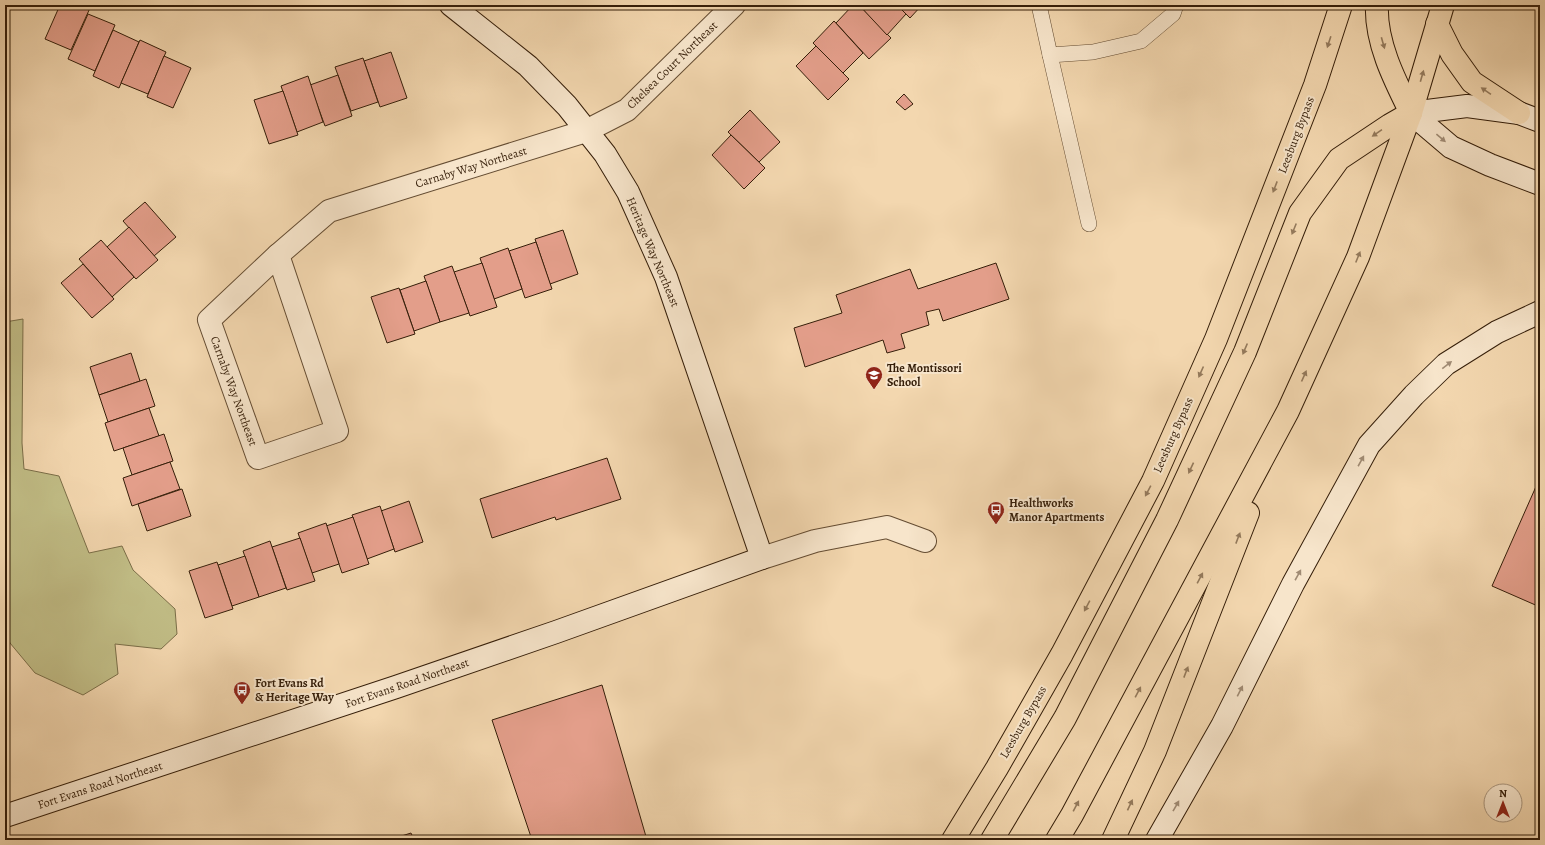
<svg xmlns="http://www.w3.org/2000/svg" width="1545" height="845" font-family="Alegreya,serif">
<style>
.green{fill:#c1bd86;stroke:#7b6e48}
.building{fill:#e39e8a;stroke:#351e09}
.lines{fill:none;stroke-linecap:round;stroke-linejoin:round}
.lane-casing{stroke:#644c32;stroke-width:16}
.street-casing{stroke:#644c32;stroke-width:24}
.secondary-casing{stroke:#351e09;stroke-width:24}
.highway-casing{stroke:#351e09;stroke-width:24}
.lane{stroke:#f7e5cb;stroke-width:15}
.street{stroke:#f7e5cb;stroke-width:22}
.secondary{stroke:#f7e5cb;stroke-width:22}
.highway{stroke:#f3d7af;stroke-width:22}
.oneway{fill:#947a5c}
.oneway2{fill:#a08b74}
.labels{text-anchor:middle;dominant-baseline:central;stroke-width:4;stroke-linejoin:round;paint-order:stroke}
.street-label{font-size:12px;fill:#351e09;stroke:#f7e5cb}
.poi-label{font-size:12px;font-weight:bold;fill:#351e09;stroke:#f7e5cb;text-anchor:start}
</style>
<rect width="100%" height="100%" fill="#f3d7af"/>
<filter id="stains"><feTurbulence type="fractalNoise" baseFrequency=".005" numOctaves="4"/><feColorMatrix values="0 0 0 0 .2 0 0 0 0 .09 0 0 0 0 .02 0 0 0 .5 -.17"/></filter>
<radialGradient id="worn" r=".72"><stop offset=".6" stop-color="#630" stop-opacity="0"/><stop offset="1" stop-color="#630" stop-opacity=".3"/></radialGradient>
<polygon class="green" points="23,319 22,443 24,469 59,476 89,553 122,546 133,570 175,609 177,634 161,649 115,644 118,674 83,695 35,673 10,643 5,633 5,322"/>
<g class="building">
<polygon points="60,5 82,5 90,8 71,50 45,39"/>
<polygon points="853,5 859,5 891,38 869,59 836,23"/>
<polygon points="859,5 897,5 906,14 887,35"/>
<polygon points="897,5 922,5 910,18"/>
<polygon points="88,14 115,25 95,71 68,59"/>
<polygon points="834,21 863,53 843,73 813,43"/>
<polygon points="113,30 139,42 119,88 93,76"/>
<polygon points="140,40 166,52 148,94 121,83"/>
<polygon points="816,46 849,79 828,100 796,66"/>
<polygon points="391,52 407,98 380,107 364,61"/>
<polygon points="164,56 191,68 173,108 147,97"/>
<polygon points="363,58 378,102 351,111 335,67"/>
<polygon points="338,75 352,116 325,126 310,85"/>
<polygon points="308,76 323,122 297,132 281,86"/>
<polygon points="283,91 298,135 269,144 254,100"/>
<polygon points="904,94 913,104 905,110 896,102"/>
<polygon points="750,110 780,142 759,162 728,132"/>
<polygon points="731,135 765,168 744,189 712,155"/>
<polygon points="145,202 176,237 154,256 123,221"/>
<polygon points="129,227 158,260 136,279 107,247"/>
<polygon points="563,230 578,274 550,284 535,239"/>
<polygon points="101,240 134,277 112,297 79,259"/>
<polygon points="536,242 552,289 525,298 509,251"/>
<polygon points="508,248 522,289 494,299 480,258"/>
<polygon points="482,263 497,307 470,316 454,272"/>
<polygon points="996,263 1009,299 943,321 939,309 926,312 929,325 901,334 905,348 887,353 883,340 805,367 794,328 842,313 836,295 910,269 918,289"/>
<polygon points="83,264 114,299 92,318 61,283"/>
<polygon points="452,266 469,313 440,322 424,276"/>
<polygon points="426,281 440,322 414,331 400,290"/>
<polygon points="399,288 415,334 387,343 371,297"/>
<polygon points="131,353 140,381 99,395 90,367"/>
<polygon points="146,379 155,406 108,422 99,395"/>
<polygon points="149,408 159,436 114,451 105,423"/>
<polygon points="164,434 173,461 132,475 123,448"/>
<polygon points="607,458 621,499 556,520 555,517 492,538 480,499"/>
<polygon points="170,462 180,489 132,506 123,478"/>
<polygon points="1538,482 1540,483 1540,607 1492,586"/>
<polygon points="182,489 191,516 147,531 138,504"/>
<polygon points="409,501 423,542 395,552 381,511"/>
<polygon points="380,506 394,549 367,559 352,515"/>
<polygon points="353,517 369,564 342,573 326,526"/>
<polygon points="326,523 339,564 312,573 298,533"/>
<polygon points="300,538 315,581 287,590 272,547"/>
<polygon points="270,541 286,588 259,597 243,551"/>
<polygon points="245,556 259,597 232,606 218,565"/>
<polygon points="217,562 233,609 205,618 189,571"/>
<polygon points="602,685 647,840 532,840 492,720"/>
<polygon points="411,833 414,840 389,840"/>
</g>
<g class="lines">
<defs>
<g id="lane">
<polyline points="1039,5 1050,55 1093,52 1141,41 1173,14 1176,5"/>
<polyline points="1050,55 1089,224"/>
</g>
<g id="street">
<polyline points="278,255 329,211 586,131 627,110 734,5"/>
<polygon points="278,255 337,431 258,458 209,320"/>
<polyline points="762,558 815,541 887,527 925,541"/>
</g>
<g id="secondary">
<polyline points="1411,113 1451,147 1490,165 1540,184"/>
<polyline points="1411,113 1467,106 1519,113 1540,121"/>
<polyline points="5,816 396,687 556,632 762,558 666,277 628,192 605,154 567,106 528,66 451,5"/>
<polyline points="1157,840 1222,726 1293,584 1369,445 1414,395 1446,364 1497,332 1540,312"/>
</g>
<g id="highway">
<path d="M1377 5C1375 42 1395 81 1411 113"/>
<polyline points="1437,24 1452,54 1472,82 1519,113"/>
<polyline points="953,840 997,768 1062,654 1153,481 1216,339 1315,85 1341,5"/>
<polyline points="992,840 1065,718 1167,520 1245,352 1300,213 1339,159 1390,125 1411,113"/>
<polyline points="1057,840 1072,815 1288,411 1358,257 1411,113 1443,5"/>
<polyline points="1113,840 1155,751 1248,513"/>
</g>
</defs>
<use href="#lane" class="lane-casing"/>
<use href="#street" class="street-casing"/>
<use href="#secondary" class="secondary-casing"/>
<use href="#highway" class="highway-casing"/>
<use href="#lane" class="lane"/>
<use href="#street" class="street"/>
<use href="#secondary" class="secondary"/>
<use href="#highway" class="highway"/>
</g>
<defs><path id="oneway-solid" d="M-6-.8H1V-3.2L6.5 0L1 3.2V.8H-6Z"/></defs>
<g class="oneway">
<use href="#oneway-solid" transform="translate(1329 42) rotate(108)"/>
<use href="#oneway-solid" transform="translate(1383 43) rotate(74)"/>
<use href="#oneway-solid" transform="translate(1422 76) rotate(-74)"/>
<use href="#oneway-solid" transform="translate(1486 91) rotate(-146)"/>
<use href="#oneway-solid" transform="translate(1377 133) rotate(146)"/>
<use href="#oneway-solid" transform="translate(1275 187) rotate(111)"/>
<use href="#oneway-solid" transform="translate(1294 229) rotate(112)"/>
<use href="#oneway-solid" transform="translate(1358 257) rotate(-68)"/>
<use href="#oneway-solid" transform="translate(1245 349) rotate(113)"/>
<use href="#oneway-solid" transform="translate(1201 372) rotate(114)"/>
<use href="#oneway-solid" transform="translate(1304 376) rotate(-66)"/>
<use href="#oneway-solid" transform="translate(1191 468) rotate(115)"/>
<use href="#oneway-solid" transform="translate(1148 491) rotate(118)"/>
<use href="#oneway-solid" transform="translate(1238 538) rotate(-69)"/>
<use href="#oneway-solid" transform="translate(1200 578) rotate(-62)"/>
<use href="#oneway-solid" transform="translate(1087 606) rotate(118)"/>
<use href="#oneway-solid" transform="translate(1186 672) rotate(-69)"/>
<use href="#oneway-solid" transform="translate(1138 692) rotate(-62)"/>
<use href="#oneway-solid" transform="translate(1130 805) rotate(-65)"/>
<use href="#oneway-solid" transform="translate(1076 806) rotate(-62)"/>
</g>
<g class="oneway2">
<use href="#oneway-solid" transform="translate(1441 138) rotate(40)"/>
<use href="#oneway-solid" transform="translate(1447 365) rotate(-38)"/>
<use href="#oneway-solid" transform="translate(1361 461) rotate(-61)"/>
<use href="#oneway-solid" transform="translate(1298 575) rotate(-61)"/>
<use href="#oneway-solid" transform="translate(1240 691) rotate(-63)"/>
<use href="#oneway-solid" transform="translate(1176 806) rotate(-60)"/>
</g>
<defs>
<symbol id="school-pin" viewBox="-11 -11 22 30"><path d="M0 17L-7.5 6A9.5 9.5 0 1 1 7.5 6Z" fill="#8f2418" stroke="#f7e5cb"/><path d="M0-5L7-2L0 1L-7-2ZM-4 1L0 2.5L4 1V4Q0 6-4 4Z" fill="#fff"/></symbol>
<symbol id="bus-pin" viewBox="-11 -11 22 30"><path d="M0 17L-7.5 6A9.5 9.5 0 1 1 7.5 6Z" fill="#8f2418" stroke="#f7e5cb"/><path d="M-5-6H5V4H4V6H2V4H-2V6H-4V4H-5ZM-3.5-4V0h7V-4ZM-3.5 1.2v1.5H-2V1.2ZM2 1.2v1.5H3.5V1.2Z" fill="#fff"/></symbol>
</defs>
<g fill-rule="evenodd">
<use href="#school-pin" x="864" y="365" width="20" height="27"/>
<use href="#bus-pin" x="986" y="500" width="20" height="27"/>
<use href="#bus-pin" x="232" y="680" width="20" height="27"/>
</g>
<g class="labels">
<g class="street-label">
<text transform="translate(672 65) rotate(-44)">Chelsea Court Northeast</text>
<text transform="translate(1296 135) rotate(-69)">Leesburg Bypass</text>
<text transform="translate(471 167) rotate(-17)">Carnaby Way Northeast</text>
<text transform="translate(653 252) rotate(67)">Heritage Way Northeast</text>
<text transform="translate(234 391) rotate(70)">Carnaby Way Northeast</text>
<text transform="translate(1173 435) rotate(-66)">Leesburg Bypass</text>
<text transform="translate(407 683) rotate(-19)">Fort Evans Road Northeast</text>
<text transform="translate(1023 722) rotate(-60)">Leesburg Bypass</text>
<text transform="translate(100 785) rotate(-18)">Fort Evans Road Northeast</text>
</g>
<g class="poi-label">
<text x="887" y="368">The Montissori<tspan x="887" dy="14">School</tspan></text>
<text x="1009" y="503">Healthworks<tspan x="1009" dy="14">Manor Apartments</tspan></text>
<text x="255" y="683">Fort Evans Rd<tspan x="255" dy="14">&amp; Heritage Way</tspan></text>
</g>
</g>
<rect width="1545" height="845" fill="none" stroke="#f3d7af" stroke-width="20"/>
<rect x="6" y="6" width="1533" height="833" fill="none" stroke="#351e09" stroke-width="2"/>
<rect x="10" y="10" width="1525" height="825" fill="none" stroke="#351e09"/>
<g transform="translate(1503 803)"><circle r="19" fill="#f7e5cb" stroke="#a9957d"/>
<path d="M0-3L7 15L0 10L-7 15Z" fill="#8f2418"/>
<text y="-6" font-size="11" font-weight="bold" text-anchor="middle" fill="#351e09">N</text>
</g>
<rect width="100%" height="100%" filter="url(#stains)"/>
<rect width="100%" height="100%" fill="url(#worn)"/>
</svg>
